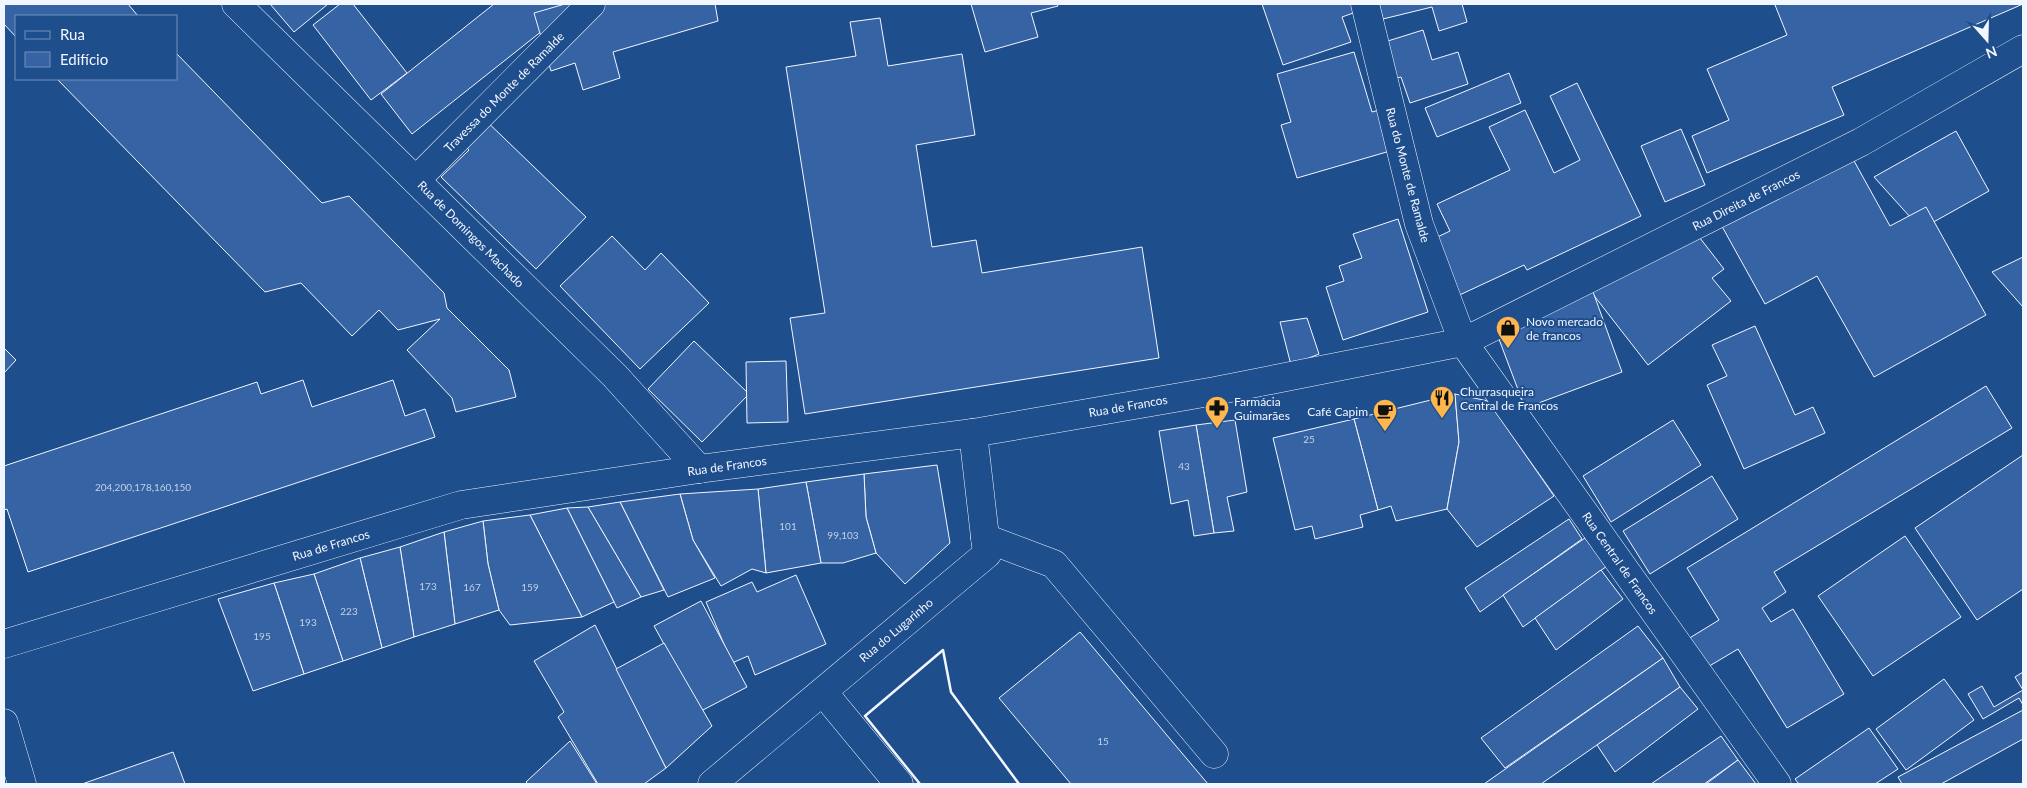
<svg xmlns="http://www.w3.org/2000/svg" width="2027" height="788" font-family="Lato,sans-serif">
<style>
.building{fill:#3563a3;stroke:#f2f6ff}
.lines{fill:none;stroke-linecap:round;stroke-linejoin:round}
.minor-casing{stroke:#f2f6ff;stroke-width:29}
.minor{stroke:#1f4e8c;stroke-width:28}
.wall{stroke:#f2f6ff;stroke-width:2.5}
.labels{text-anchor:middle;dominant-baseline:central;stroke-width:4;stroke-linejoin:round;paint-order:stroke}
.number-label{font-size:10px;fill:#c3d1e8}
.street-label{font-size:12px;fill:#f2f6ff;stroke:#1f4e8c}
.poi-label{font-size:12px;fill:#f2f6ff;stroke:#1f4e8c;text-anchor:start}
</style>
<rect width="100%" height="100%" fill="#1f4e8c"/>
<g class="building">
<polygon points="4,4 128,4 138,16 16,16 16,37 4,24"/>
<polygon points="270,4 328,4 294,32"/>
<polygon points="340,4 353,4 407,73 371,100 313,25"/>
<polygon points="494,4 576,4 412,134 381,94"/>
<polygon points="565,4 715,4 718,21 613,52 620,78 583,90 575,63 551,71 534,13"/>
<polygon points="971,4 1057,4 1058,6 1031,13 1038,37 985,52"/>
<polygon points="1262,4 1353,4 1356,12 1342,17 1351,42 1283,65"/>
<polygon points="1379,4 1462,4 1467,22 1439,31 1432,7 1383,19"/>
<polygon points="1778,4 2023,4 1832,87 1844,115 1707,173 1692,136 1729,120 1707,69 1787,35 1775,5"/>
<polygon points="880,18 888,66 962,54 975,135 916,145 932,247 976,240 982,273 1142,247 1159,358 805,414 790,318 825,313 786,67 856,56 850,22"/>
<polygon points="1423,30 1432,60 1458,52 1468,84 1410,103 1401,77 1386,81 1375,45"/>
<polygon points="1354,52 1372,112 1379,110 1390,151 1297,178 1281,125 1291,122 1277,74"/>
<polygon points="176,53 322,203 349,196 444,293 447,308 509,370 516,397 456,412 452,398 407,350 440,319 398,330 379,310 352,336 301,283 265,292 57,79 176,79"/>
<polygon points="1509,73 1521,103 1437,137 1425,108"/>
<polygon points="1577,83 1641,216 1527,270 1524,265 1453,298 1427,242 1450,231 1437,204 1510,170 1489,127 1525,110 1554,173 1580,160 1550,96"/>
<polygon points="479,114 586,217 536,269 441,177 469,150 456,137"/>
<polygon points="1681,129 1705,185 1665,202 1641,146"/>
<polygon points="1956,131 1989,191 1921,229 1874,177"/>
<polygon points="1848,150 1890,226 1926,207 1986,315 1874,377 1817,276 1765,304 1719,221"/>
<polygon points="1398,219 1428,312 1343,340 1326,287 1344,281 1339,266 1362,258 1353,234"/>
<polygon points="1686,220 1724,269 1712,278 1731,301 1648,365 1592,293"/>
<polygon points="612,236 645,270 661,253 709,303 640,369 560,286"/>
<polygon points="2023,257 2023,307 1992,272"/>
<polygon points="1592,289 1622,372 1525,408 1494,326"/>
<polygon points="1307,318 1319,354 1291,365 1280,322"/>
<polygon points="1755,326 1795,415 1813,407 1825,433 1744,469 1707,385 1727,376 1712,345"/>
<polygon points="694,341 749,394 702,442 648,389"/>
<polygon points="4,348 16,360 4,373"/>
<polygon points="786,361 788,422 747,423 746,362"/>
<polygon points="303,380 312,407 393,380 405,416 425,409 435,437 28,572 7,509 4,510 4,466 257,382 261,394"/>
<polygon points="1986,386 2012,428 1774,572 1786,592 1762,608 1771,622 1793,609 1844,694 1787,728 1738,649 1706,668 1688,639 1719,620 1687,568"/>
<polygon points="1455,394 1459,442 1447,509 1396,521 1391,506 1378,510 1354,419"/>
<polygon points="1455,394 1488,401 1554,496 1477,547 1447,509 1459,442"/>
<polygon points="1354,419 1378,510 1360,515 1363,527 1315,539 1312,526 1295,530 1273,438"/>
<polygon points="1235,420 1247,492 1227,497 1234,531 1214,533 1196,425"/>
<polygon points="1673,420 1701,465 1611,522 1583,476"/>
<polygon points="1196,425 1214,533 1194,536 1188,500 1171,504 1159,431"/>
<polygon points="2023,455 2023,589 1977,620 1915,528"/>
<polygon points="937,465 950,543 905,584 876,553 866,517 864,474"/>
<polygon points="864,474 866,517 876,553 843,563 821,563 806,482"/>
<polygon points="1712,476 1738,519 1650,574 1623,531"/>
<polygon points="806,482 821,563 766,573 758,489"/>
<polygon points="758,489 766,573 752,569 721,586 693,540 680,494"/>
<polygon points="680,494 693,540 715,578 668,597 620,502"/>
<polygon points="620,502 664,590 641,597 588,507"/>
<polygon points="588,507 641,597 617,608 567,508"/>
<polygon points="567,508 614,602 582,617 530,515"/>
<polygon points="530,515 582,617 510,625 499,610 488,564 483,521"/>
<polygon points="1569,519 1582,539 1480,612 1465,588"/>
<polygon points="483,521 488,564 499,610 455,624 444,532"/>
<polygon points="444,532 455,624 414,637 400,547"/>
<polygon points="1905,536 1961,617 1873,676 1818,596"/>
<polygon points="1585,538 1607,566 1523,627 1503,595"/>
<polygon points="400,547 414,637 382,648 360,558"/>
<polygon points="360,558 382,648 343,661 314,574"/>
<polygon points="1601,570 1623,599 1556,650 1535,618"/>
<polygon points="314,574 343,661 304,674 274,583"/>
<polygon points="796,575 826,644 755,675 748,656 732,663 706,602 752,582 757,592"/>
<polygon points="274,583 304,674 253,691 218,599"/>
<polygon points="701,601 747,687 701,711 654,626"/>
<polygon points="595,625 666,768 644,784 598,784 558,717 564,712 534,661"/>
<polygon points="1638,626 1663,658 1505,768 1481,738"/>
<polygon points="1080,632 1208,784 1071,784 999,698"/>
<polygon points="664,643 712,726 666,768 616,669"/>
<polygon points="1663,658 1680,687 1541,784 1484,784"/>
<polygon points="2023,672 2023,705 2019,698 1983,719 1968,694 1982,686 1994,707 2023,690 2015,677"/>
<polygon points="1944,679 1974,720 1906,770 1876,729"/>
<polygon points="1680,687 1698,709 1615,772 1597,745"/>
<polygon points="2023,710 2023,739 1941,784 1902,784 1898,777"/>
<polygon points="1869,728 1898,769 1875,784 1799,784 1795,779"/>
<polygon points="1721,736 1738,760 1704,784 1651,784"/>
<polygon points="570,741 597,784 528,784 526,782"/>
<polygon points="173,752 185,784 82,784"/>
<polygon points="1738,760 1756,784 1706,784"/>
</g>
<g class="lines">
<defs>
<g id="minor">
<polyline points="236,4 615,376 699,469"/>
<polyline points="1365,4 1419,224 1463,342 1777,784"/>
<polyline points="416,180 591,4"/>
<polyline points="985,538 1054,564 1214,754"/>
<polyline points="4,644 461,505 699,469 973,433 1215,391 1463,342 1861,142 2023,49"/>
<polyline points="823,692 899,784"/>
<polyline points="4,723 22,784"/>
<polyline points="712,784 987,554 973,433"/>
</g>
</defs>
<use href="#minor" class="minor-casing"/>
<use href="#minor" class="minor"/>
<polyline class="wall" points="920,784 865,716 943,650 951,692 1019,784"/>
</g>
<defs>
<symbol id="shop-pin" viewBox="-11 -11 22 30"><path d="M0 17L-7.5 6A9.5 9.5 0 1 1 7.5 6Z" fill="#ffb74d" stroke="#1f4e8c"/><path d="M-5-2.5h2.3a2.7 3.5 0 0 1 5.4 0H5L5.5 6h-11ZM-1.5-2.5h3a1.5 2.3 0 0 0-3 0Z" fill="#111"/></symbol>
<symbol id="restaurant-pin" viewBox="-11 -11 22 30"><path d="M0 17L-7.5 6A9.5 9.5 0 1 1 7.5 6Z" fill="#ffb74d" stroke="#1f4e8c"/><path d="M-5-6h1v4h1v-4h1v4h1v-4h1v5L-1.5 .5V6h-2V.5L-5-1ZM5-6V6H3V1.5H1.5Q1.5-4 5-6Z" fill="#111"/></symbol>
<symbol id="pharmacy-pin" viewBox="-11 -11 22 30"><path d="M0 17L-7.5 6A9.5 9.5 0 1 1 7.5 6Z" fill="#ffb74d" stroke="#1f4e8c"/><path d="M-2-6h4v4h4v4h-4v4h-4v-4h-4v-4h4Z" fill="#111"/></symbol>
<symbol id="cafe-pin" viewBox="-11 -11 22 30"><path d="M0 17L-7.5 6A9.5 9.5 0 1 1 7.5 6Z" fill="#ffb74d" stroke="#1f4e8c"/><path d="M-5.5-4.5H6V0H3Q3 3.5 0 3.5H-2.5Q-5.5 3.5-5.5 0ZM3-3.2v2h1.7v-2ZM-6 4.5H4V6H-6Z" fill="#111"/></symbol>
</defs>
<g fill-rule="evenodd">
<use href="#shop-pin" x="1494" y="314" width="28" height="38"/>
<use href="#restaurant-pin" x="1428" y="384" width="28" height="38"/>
<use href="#pharmacy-pin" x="1203" y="394" width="28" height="38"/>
<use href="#cafe-pin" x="1371" y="397" width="28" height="38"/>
</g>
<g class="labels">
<g class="number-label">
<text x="1309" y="439">25</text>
<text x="1184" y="466">43</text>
<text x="143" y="487">204,200,178,160,150</text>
<text x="788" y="526">101</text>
<text x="843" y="535">99,103</text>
<text x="428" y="586">173</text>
<text x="472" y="587">167</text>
<text x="530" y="587">159</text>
<text x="349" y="611">223</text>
<text x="308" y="622">193</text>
<text x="262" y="636">195</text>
<text x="1103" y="741">15</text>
</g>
<g class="street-label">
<text transform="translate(504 92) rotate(-45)">Travessa do Monte de Ramalde</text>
<text transform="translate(1408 175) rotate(75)">Rua do Monte de Ramalde</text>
<text transform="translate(1746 200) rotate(-27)">Rua Direita de Francos</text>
<text transform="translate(471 234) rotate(45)">Rua de Domingos Machado</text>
<text transform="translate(1128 406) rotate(-10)">Rua de Francos</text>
<text transform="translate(727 466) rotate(-8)">Rua de Francos</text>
<text transform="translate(331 545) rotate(-17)">Rua de Francos</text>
<text transform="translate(1620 563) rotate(55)">Rua Central de Francos</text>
<text transform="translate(896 630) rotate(-40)">Rua do Lugarinho</text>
</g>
<g class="poi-label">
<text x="1526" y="321">Novo mercado<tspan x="1526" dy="14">de francos</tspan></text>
<text x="1460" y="391">Churrasqueira<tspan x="1460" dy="14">Central de Francos</tspan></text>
<text x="1234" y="401">Farmácia<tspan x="1234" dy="14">Guimarães</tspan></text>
<text x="1368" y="411" text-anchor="end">Café Capim</text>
</g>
</g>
<rect width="2027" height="788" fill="none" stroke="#f2f6ff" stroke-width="10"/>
<rect x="15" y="15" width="162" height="65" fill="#1f4e8c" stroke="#7391ba"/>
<rect x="25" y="31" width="25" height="8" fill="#1f4e8c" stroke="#7391ba"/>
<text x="60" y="40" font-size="15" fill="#f2f6ff">Rua</text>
<rect x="25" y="52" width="25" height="15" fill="#3563a3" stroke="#7391ba"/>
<text x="60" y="65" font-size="15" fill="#f2f6ff">Edifício</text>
<g transform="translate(1987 40) rotate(160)" stroke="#1f4e8c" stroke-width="4" paint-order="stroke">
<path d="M0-4L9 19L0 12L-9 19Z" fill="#f2f6ff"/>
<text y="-8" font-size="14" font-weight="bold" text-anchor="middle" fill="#f2f6ff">N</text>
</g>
</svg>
